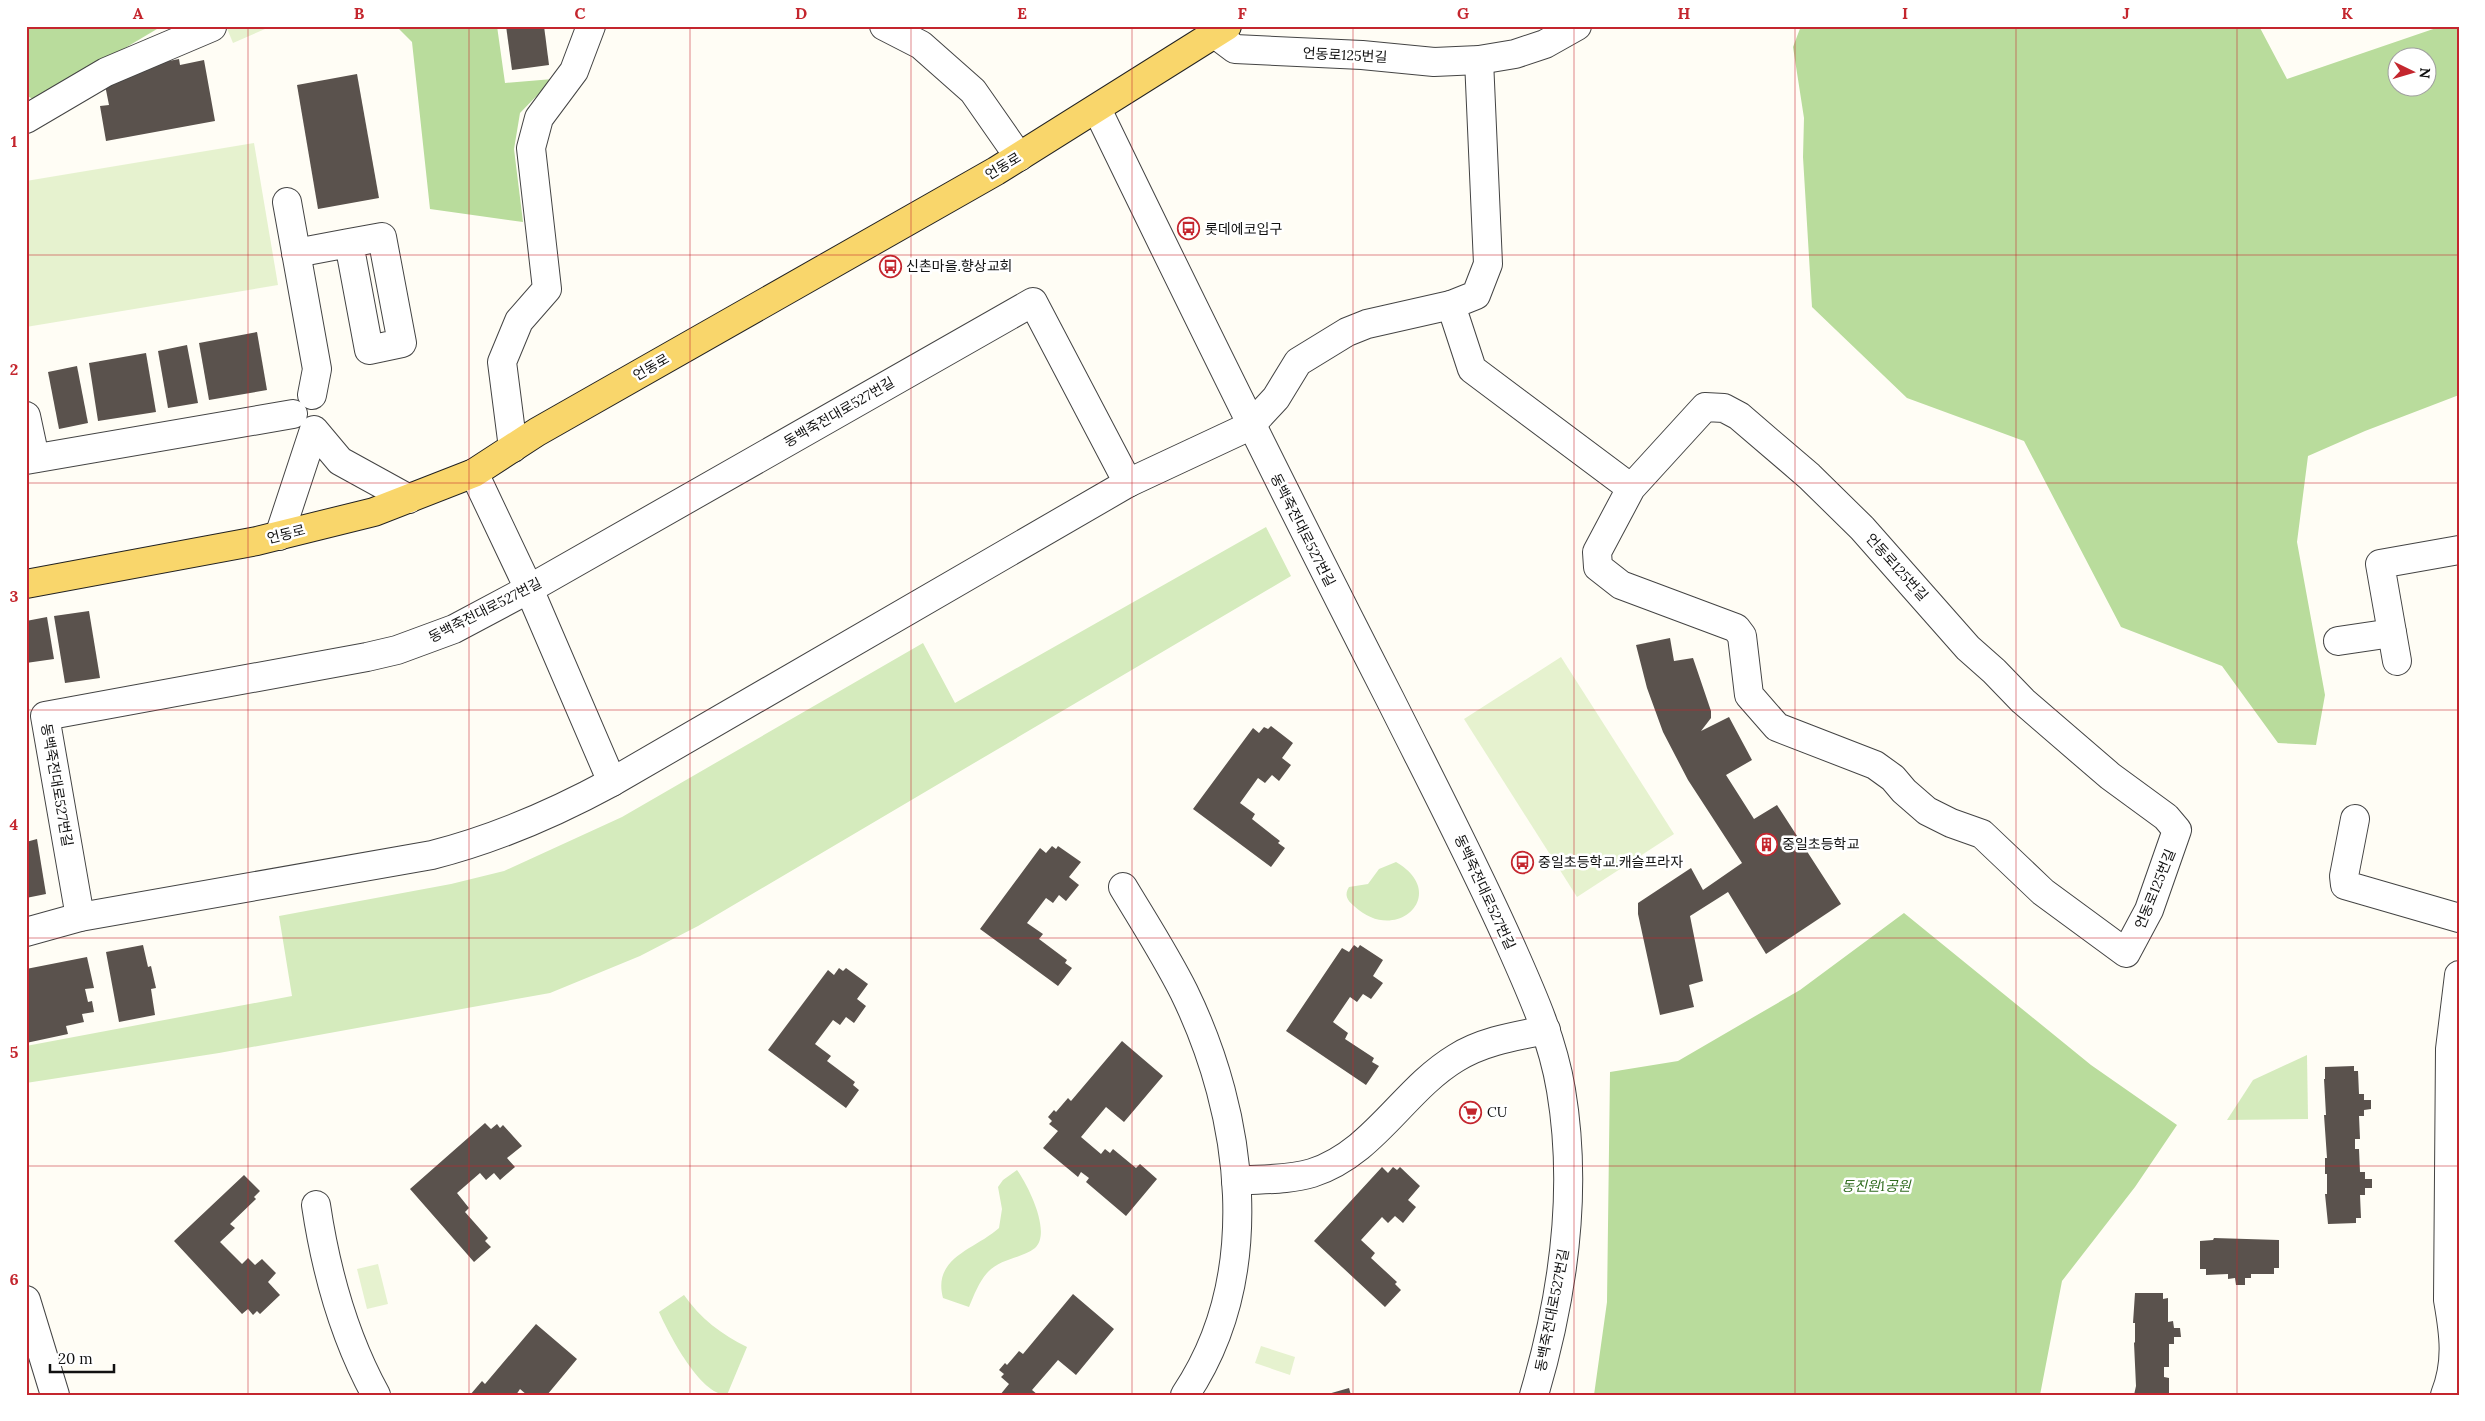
<svg xmlns="http://www.w3.org/2000/svg" width="2485" height="1421" font-family="Lora,'Noto Sans KR',serif">
<style>
.green{fill:#d5ebbd}
.forest{fill:#b9dc9c;fill-rule:evenodd}
.pitch{fill:#e6f2cf}
.building{fill:#5a524d}
.lines{fill:none;stroke-linecap:round;stroke-linejoin:round}
.minor-casing{stroke:#444;stroke-width:30}
.major-casing{stroke:#222;stroke-width:30}
.minor{stroke:#fff;stroke-width:28}
.major{stroke:#f9d66b;stroke-width:28}
.grid{fill:none;stroke:#c4262e;stroke-width:1;stroke-opacity:0.55}
.labels{text-anchor:middle;dominant-baseline:central;stroke-width:5;stroke-linejoin:round;paint-order:stroke}
.street-label{font-size:14px;fill:#111;stroke:#fff}
.poi-label{font-size:14px;fill:#111;stroke:#fff;text-anchor:start}
.park-label{font-size:14px;font-style:italic;fill:#2f6b1f;stroke:#fff}
.neatline{fill:none;stroke:#c4262e;stroke-width:2}
.grid-label{font-size:16px;text-anchor:middle;font-weight:bold;fill:#c4262e}
</style>
<rect width="100%" height="100%" fill="#fffdf5"/>
<g class="green">
<polygon points="1266,527 1291,576 698,926 640,956 550,993 219,1053 26,1083 26,1046 292,996 279,916 451,884 504,871 622,817 923,643 955,703"/>
<path d="M1396 862C1451 894 1396 946 1354 906 1347 900 1344 895 1349 887L1368 884 1379 869Z"/>
<polygon points="2307,1055 2308,1119 2227,1120 2253,1080"/>
<path d="M1017 1170C1028 1185 1052 1233 1035 1248 1021 1259 1000 1258 987 1273 979 1282 974 1295 969 1307L943 1298C932 1257 976 1249 999 1228L1002 1209 998 1187 1003 1180Z"/>
<path d="M684 1295C700 1318 722 1335 747 1347L727 1395C700 1395 669 1334 659 1312Z"/>
</g>
<g class="forest">
<polygon points="26,26 162,26 36,101 26,95"/>
<polygon points="396,26 497,26 505,83 553,79 520,113 514,149 523,222 430,209 412,42"/>
<path d="M1801 26H2259L2287 79 2442 26H2459V395L2365 431 2308 456 2297 542 2325 695 2316 745 2278 743 2222 666 2121 627 2024 441 1907 398 1812 307 1803 157 1804 118 1793 47ZM2398 58H2428V88H2398Z"/>
<polygon points="1904,913 2091,1065 2177,1125 2135,1187 2062,1281 2040,1395 1594,1395 1607,1302 1610,1072 1678,1061 1800,990"/>
</g>
<g class="pitch">
<polygon points="226,26 272,26 233,43"/>
<polygon points="254,143 278,285 26,327 26,181"/>
<polygon points="1561,657 1674,834 1577,897 1464,719"/>
<polygon points="378,1264 388,1304 367,1309 357,1269"/>
<polygon points="1261,1346 1295,1357 1290,1375 1255,1363"/>
</g>
<g class="building">
<polygon points="506,26 544,26 549,65 512,70"/>
<polygon points="179,59 180,65 204,60 215,121 106,141 100,106 109,105 104,80 128,69"/>
<polygon points="357,74 379,198 318,209 297,85"/>
<polygon points="257,332 267,390 209,400 199,343"/>
<polygon points="187,345 198,403 168,408 158,351"/>
<polygon points="146,353 156,412 98,421 89,363"/>
<polygon points="77,366 88,423 59,429 48,372"/>
<polygon points="89,611 100,678 65,683 54,616"/>
<polygon points="47,617 54,659 26,663 26,621"/>
<polygon points="1670,638 1674,661 1693,658 1711,711 1711,718 1701,731 1729,717 1752,760 1726,775 1754,819 1777,805 1841,904 1766,954 1728,892 1690,916 1703,981 1689,985 1694,1007 1660,1015 1638,914 1638,903 1691,868 1703,890 1742,863 1688,780 1663,732 1647,688 1636,645"/>
<polygon points="1271,726 1293,743 1282,758 1291,765 1279,781 1272,775 1265,783 1258,778 1240,803 1255,814 1252,819 1280,841 1278,843 1285,848 1271,867 1193,809 1253,728 1259,733 1264,727 1268,729"/>
<polygon points="37,839 46,894 26,898 26,842"/>
<polygon points="1052,846 1056,849 1058,846 1081,862 1069,877 1079,885 1066,901 1059,895 1053,903 1046,898 1027,923 1043,934 1039,939 1067,960 1065,963 1072,968 1058,986 980,929 1040,848 1046,853"/>
<polygon points="143,945 148,967 151,966 156,988 151,989 155,1015 119,1022 106,952"/>
<polygon points="1354,945 1358,948 1360,945 1383,960 1373,976 1383,983 1371,999 1363,994 1357,1002 1350,997 1333,1022 1348,1033 1345,1039 1374,1058 1372,1062 1379,1066 1366,1085 1286,1031 1342,948 1349,952"/>
<polygon points="87,957 94,988 85,989 88,1002 92,1001 94,1012 82,1014 84,1022 66,1026 68,1034 26,1043 26,969"/>
<polygon points="839,968 843,971 846,968 868,984 857,999 866,1006 854,1023 846,1017 840,1025 833,1020 815,1044 831,1056 827,1061 855,1082 853,1085 859,1090 846,1108 768,1050 828,970 834,975"/>
<polygon points="1122,1041 1163,1076 1124,1122 1106,1107 1081,1137 1101,1154 1105,1149 1110,1153 1113,1149 1136,1168 1140,1164 1157,1179 1126,1216 1086,1182 1089,1178 1081,1172 1078,1177 1043,1148 1058,1131 1049,1124 1052,1121 1048,1117 1054,1110 1056,1112 1068,1098 1071,1101"/>
<polygon points="2354,1066 2354,1071 2358,1071 2359,1094 2364,1094 2364,1100 2371,1100 2371,1109 2364,1110 2364,1116 2359,1116 2360,1139 2355,1139 2355,1149 2359,1149 2360,1172 2365,1172 2365,1179 2372,1179 2372,1188 2365,1188 2365,1195 2360,1195 2361,1218 2356,1218 2356,1223 2328,1224 2325,1194 2327,1194 2327,1174 2325,1174 2325,1158 2327,1158 2324,1115 2326,1115 2324,1079 2325,1079 2325,1067"/>
<polygon points="485,1123 491,1129 497,1124 500,1128 503,1125 522,1146 507,1158 515,1167 500,1180 494,1173 486,1180 480,1173 457,1193 469,1208 465,1212 488,1238 485,1241 491,1247 474,1262 410,1189"/>
<polygon points="1382,1167 1388,1173 1393,1167 1397,1170 1400,1167 1420,1186 1408,1200 1416,1207 1403,1223 1395,1216 1388,1223 1382,1217 1361,1240 1375,1253 1371,1258 1397,1282 1395,1284 1401,1290 1385,1307 1314,1241"/>
<polygon points="244,1175 260,1191 254,1197 256,1199 230,1224 235,1228 220,1242 242,1264 248,1258 255,1265 262,1259 276,1273 268,1282 280,1295 260,1314 257,1311 253,1315 248,1309 242,1314 174,1241"/>
<polygon points="2214,1238 2279,1240 2279,1268 2274,1268 2274,1274 2251,1274 2251,1278 2245,1278 2245,1285 2236,1285 2235,1278 2228,1279 2228,1274 2206,1275 2206,1269 2200,1269 2200,1241 2213,1240"/>
<polygon points="2135,1293 2163,1293 2163,1299 2168,1298 2168,1322 2173,1321 2174,1328 2180,1328 2181,1337 2174,1337 2174,1344 2169,1344 2169,1367 2164,1367 2164,1377 2169,1378 2169,1395 2134,1395 2136,1386 2134,1343 2135,1342 2135,1323 2133,1323"/>
<polygon points="1073,1294 1114,1329 1076,1375 1058,1360 1032,1390 1038,1395 1000,1395 1009,1384 1001,1377 1004,1374 999,1370 1005,1363 1007,1365 1019,1351 1023,1354"/>
<polygon points="536,1324 577,1359 547,1395 527,1395 520,1389 516,1395 470,1395 482,1381 485,1384"/>
<polygon points="1349,1388 1351,1395 1328,1395 1328,1394"/>
</g>
<g class="lines">
<defs>
<g id="minor">
<polyline points="884,26 921,45 973,91 1019,157"/>
<polyline points="1215,34 1235,49 1362,55 1434,62 1479,60 1515,54 1545,44 1577,26"/>
<polyline points="1479,60 1488,264 1476,295 1451,305 1472,369 1631,488 1597,552 1598,567 1621,585 1736,628 1742,636 1749,695 1777,727 1875,765 1893,778 1904,791 1927,811 1951,823 1982,834 2043,892 2126,953 2149,910 2177,830 2166,817 2110,776 2023,701 1994,671 1968,648 1862,528 1809,476 1739,416 1724,408 1705,407 1631,488"/>
<path d="M1097 109C1193 307 1290 504 1390 699 1432 783 1475 865 1513 951 1533 996 1553 1041 1561 1090 1578 1191 1563 1297 1534 1395"/>
<polyline points="26,119 106,72 212,27"/>
<polyline points="287,202 317,369 312,395"/>
<polyline points="296,253 349,243 369,350 402,343 382,237 349,243"/>
<polyline points="26,416 35,458"/>
<polyline points="513,448 502,362 519,321 547,289 531,148 539,118 574,71 591,26"/>
<polyline points="26,460 293,414"/>
<polyline points="474,473 529,589 612,782"/>
<polyline points="279,536 314,430 340,461 409,499"/>
<polyline points="2338,641 2392,633"/>
<polyline points="2397,661 2380,564 2459,550"/>
<polyline points="2355,819 2344,876 2345,885 2459,918"/>
<path d="M1123 887C1144 922 1166 956 1184 992 1244 1115 1265 1276 1185 1395"/>
<polyline points="80,917 45,716 367,657 397,650 454,629 529,589 1033,302 1128,483"/>
<path d="M26 932 80 917 432 855C495 839 555 813 612 782L1128 483 1250 426 1276 398 1298 362 1347 332 1367 324 1451 305"/>
<path d="M1236 1181C1261 1179 1289 1180 1312 1173 1374 1153 1403 1090 1456 1058 1483 1041 1516 1036 1546 1030"/>
<path d="M316 1205C326 1272 343 1335 376 1395"/>
<polyline points="26,1300 55,1395"/>
<path d="M2445 1395C2458 1362 2454 1334 2448 1300L2450 1049 2459 975"/>
</g>
<polyline id="major" points="26,584 257,541 374,512 474,473 537,432 996,171 1227,26"/>
</defs>
<use href="#minor" class="minor-casing"/>
<use href="#major" class="major-casing"/>
<use href="#minor" class="minor"/>
<use href="#major" class="major"/>
</g>
<path class="grid" d="M248 26V1395M469 26V1395M690 26V1395M911 26V1395M1132 26V1395M1353 26V1395M1574 26V1395M1795 26V1395M2016 26V1395M2237 26V1395M26 255H2459M26 483H2459M26 710H2459M26 938H2459M26 1166H2459"/>
<defs>
<symbol id="bus-ring" viewBox="-11 -11 22 22"><circle r="9.5" fill="#fff" stroke="#c4262e" stroke-width="1.5"/><path d="M-5-6H5V4H4V6H2V4H-2V6H-4V4H-5ZM-3.5-4V0h7V-4ZM-3.5 1.2v1.5H-2V1.2ZM2 1.2v1.5H3.5V1.2Z" fill="#c4262e"/></symbol>
<symbol id="building-ring" viewBox="-11 -11 22 22"><circle r="9.5" fill="#fff" stroke="#c4262e" stroke-width="1.5"/><path d="M-4-6H4V6H1V3H-1V6H-4ZM-2.5-4.3h1.7v1.8h-1.7ZM.8-4.3h1.7v1.8H.8ZM-2.5-1h1.7V.8h-1.7ZM.8-1h1.7V.8H.8Z" fill="#c4262e"/></symbol>
<symbol id="supermarket-ring" viewBox="-11 -11 22 22"><circle r="9.5" fill="#fff" stroke="#c4262e" stroke-width="1.5"/><path d="M-6-5.5h2.5l.6 2H6L4.5 2H-2.5L-4.4-4H-6ZM-1.5 3.2a1.3 1.3 0 1 0 .1 0ZM3 3.2a1.3 1.3 0 1 0 .1 0Z" fill="#c4262e"/></symbol>
</defs>
<g fill-rule="evenodd">
<use href="#bus-ring" x="1176" y="216" width="25" height="25"/>
<use href="#bus-ring" x="878" y="254" width="25" height="25"/>
<use href="#building-ring" x="1754" y="832" width="25" height="25"/>
<use href="#bus-ring" x="1510" y="850" width="25" height="25"/>
<use href="#supermarket-ring" x="1458" y="1100" width="25" height="25"/>
</g>
<g class="labels">
<g class="street-label">
<text transform="translate(1345 55) rotate(3)">언동로125번길</text>
<text transform="translate(1003 166) rotate(-31)">언동로</text>
<text transform="translate(651 367) rotate(-30)">언동로</text>
<text transform="translate(839 412) rotate(-30)">동백죽전대로527번길</text>
<text transform="translate(1303 530) rotate(63)">동백죽전대로527번길</text>
<text transform="translate(286 534) rotate(-14)">언동로</text>
<text transform="translate(1897 567) rotate(48)">언동로125번길</text>
<text transform="translate(485 610) rotate(-27)">동백죽전대로527번길</text>
<text transform="translate(57 785) rotate(80)">동백죽전대로527번길</text>
<text transform="translate(2155 889) rotate(-68)">언동로125번길</text>
<text transform="translate(1485 892) rotate(65)">동백죽전대로527번길</text>
<text transform="translate(1552 1310) rotate(-79)">동백죽전대로527번길</text>
</g>
<g class="poi-label">
<text x="1205" y="229">롯데에코입구</text>
<text x="906" y="266">신촌마을.향상교회</text>
<text x="1782" y="844">중일초등학교</text>
<text x="1538" y="862">중일초등학교.캐슬프라자</text>
<text x="1487" y="1112">CU</text>
</g>
<g class="park-label">
<text x="1876" y="1186">동진원1공원</text>
</g>
</g>
<rect width="2485" height="1421" fill="none" stroke="#ffffff" stroke-width="55"/>
<g transform="translate(2412 72) rotate(95)"><circle r="24" fill="#ffffff" stroke="#a0a0a0"/>
<path d="M0-4L9 19L0 12L-9 19Z" fill="#c4262e"/>
<text y="-8" font-size="14" font-weight="bold" text-anchor="middle" fill="#111111">N</text>
</g>
<path d="M50 1364v8h64v-8" fill="none" stroke="#111111" stroke-width="2.5"/>
<text x="58" y="1364" font-size="15" fill="#111111" stroke="#ffffff" stroke-width="4" paint-order="stroke">20 m</text>
<rect x="28" y="28" width="2430" height="1366" class="neatline"/>
<g class="grid-label">
<text x="138" y="19">A</text>
<text x="359" y="19">B</text>
<text x="580" y="19">C</text>
<text x="801" y="19">D</text>
<text x="1022" y="19">E</text>
<text x="1242" y="19">F</text>
<text x="1463" y="19">G</text>
<text x="1684" y="19">H</text>
<text x="1905" y="19">I</text>
<text x="2126" y="19">J</text>
<text x="2347" y="19">K</text>
<text x="14" y="147">1</text>
<text x="14" y="375">2</text>
<text x="14" y="602">3</text>
<text x="14" y="830">4</text>
<text x="14" y="1058">5</text>
<text x="14" y="1285">6</text>
</g>
</svg>
